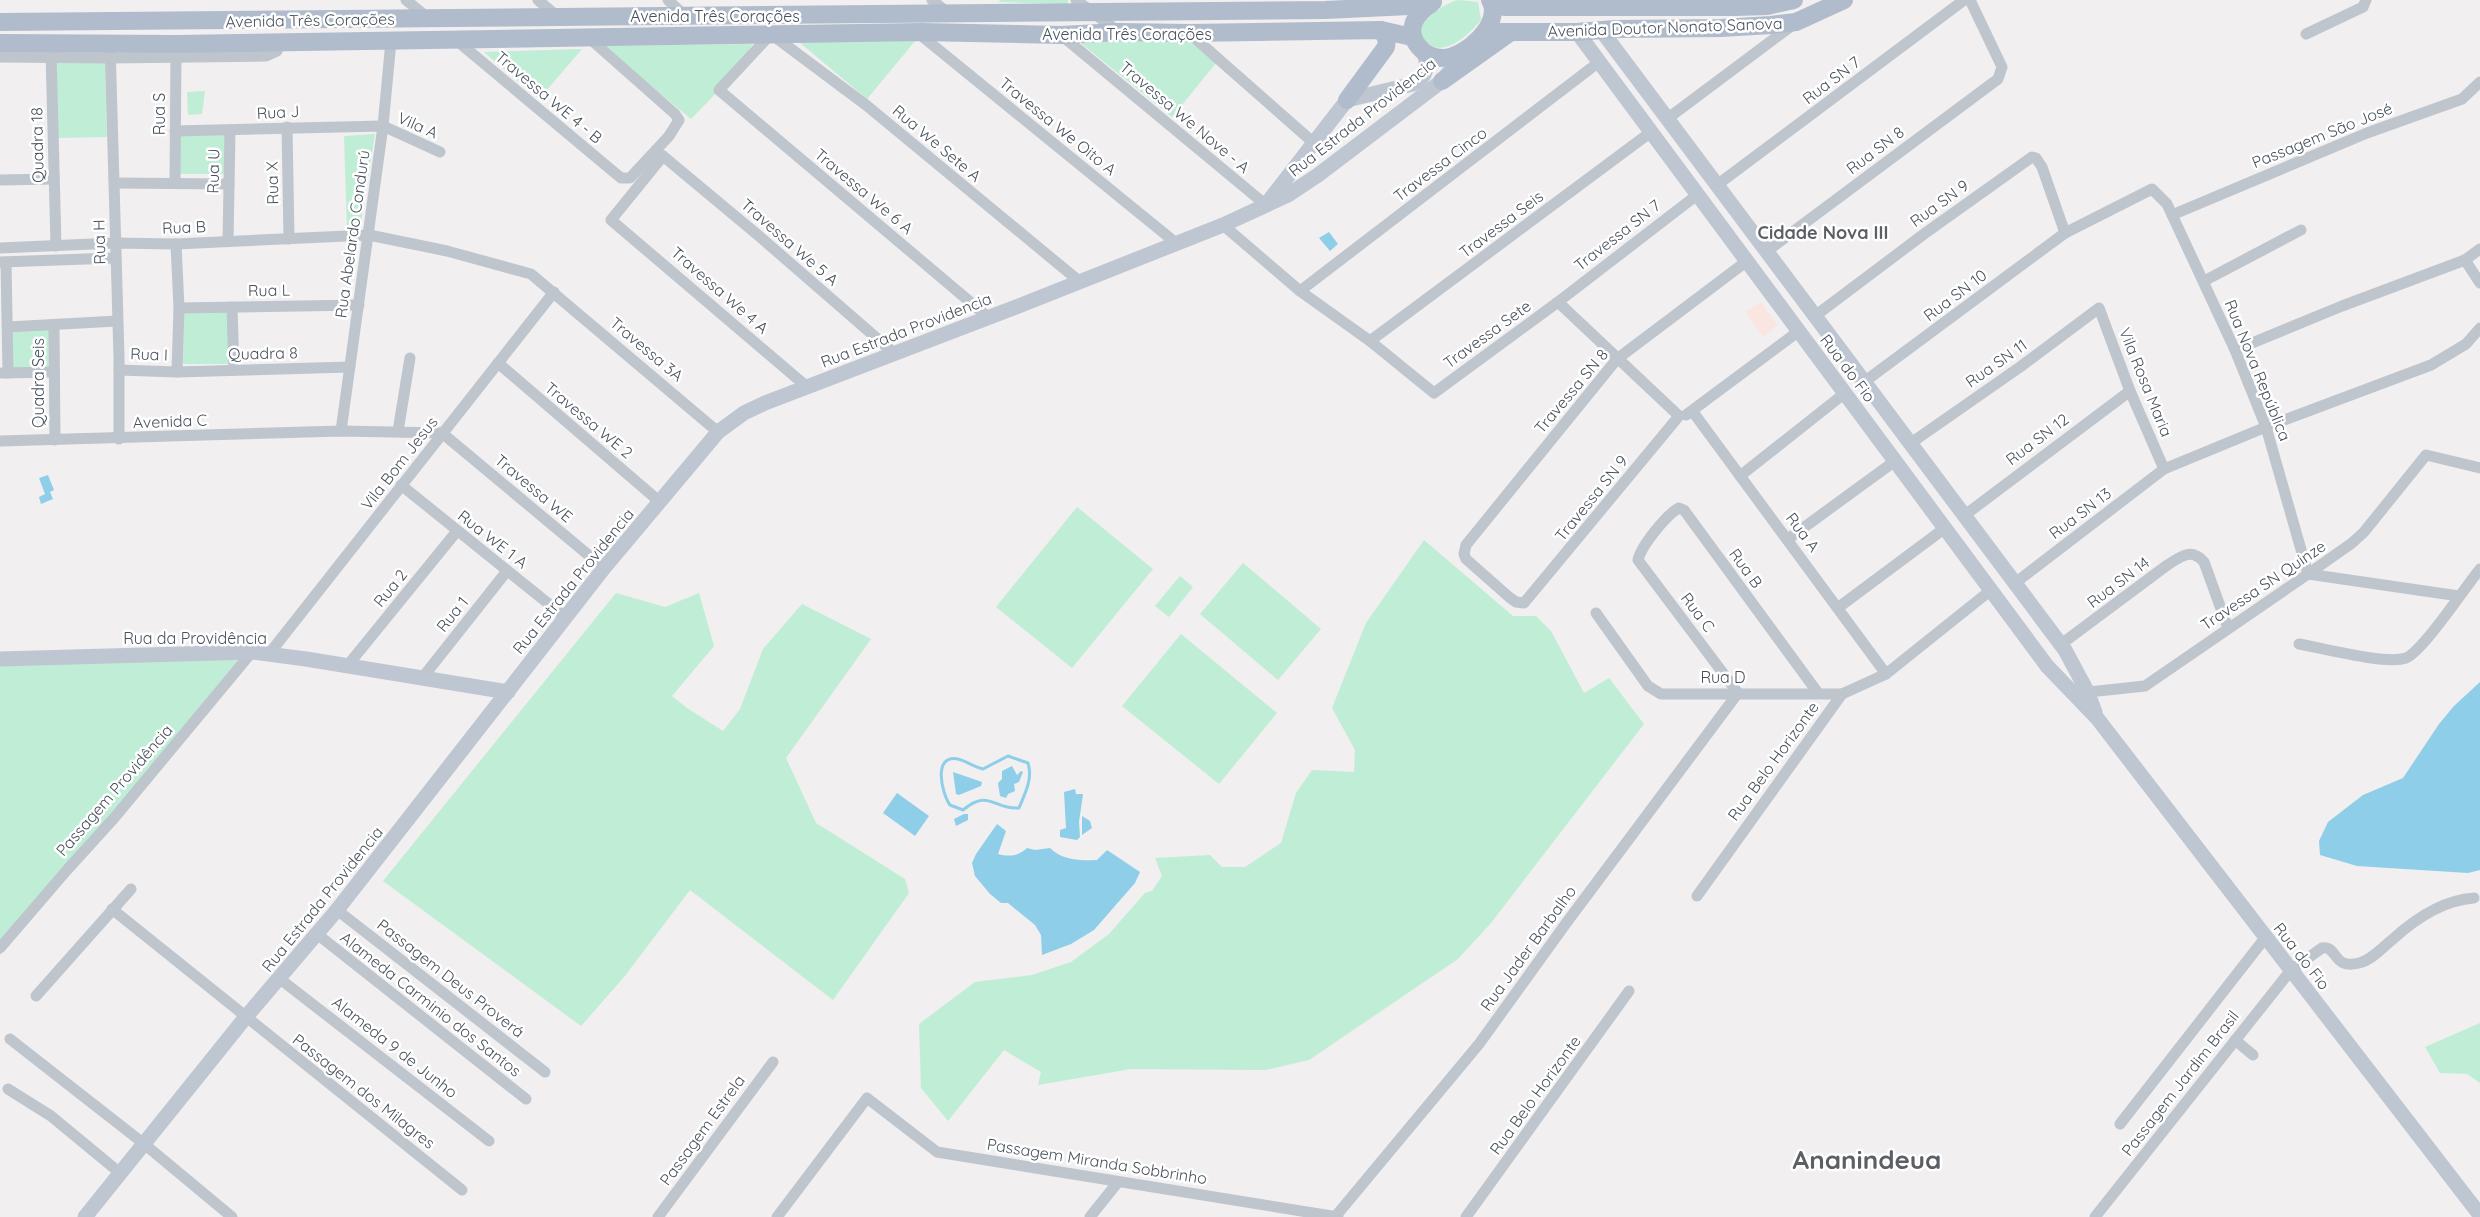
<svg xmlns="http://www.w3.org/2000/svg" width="2480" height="1217" font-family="Quicksand,sans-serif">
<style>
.medical{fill:#fae5e1}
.green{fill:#c0edd5}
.water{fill:#8fcee8}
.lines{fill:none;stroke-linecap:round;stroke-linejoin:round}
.stream{stroke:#8fcee8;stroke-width:3}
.street{stroke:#bec5cd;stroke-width:11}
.secondary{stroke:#bec6d2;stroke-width:15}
.primary{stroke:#b0bccc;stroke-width:18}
.labels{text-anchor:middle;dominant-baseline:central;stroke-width:5;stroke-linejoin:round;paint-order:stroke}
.street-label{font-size:16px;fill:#48515c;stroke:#fff}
.neighbourhood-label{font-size:18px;font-weight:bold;fill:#5c5f64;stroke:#fff}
.town-label{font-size:26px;font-weight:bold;fill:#5c5f64;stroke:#fff}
</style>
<rect width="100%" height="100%" fill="#f1efef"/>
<polygon class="medical" points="1761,302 1777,325 1763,337 1746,312"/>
<g class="green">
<polygon points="1000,0 1068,0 1068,4 999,2"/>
<path d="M1458 0 1478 2 1481 20C1465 39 1435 65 1419 32 1424 18 1443 4 1458 0Z"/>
<polygon points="1183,36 1216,63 1172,117 1077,40"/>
<polygon points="798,41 915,41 867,99"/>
<polygon points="753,44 719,90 691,119 603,46"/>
<polygon points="582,49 539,99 484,52"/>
<polygon points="105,62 107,137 58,138 56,63"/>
<polygon points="205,91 202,114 188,115 187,92"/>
<rect x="178" y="128" width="48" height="46"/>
<polygon points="375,134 360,228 347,230 344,136"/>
<polygon points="231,310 232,364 183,364 184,311"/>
<polygon points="53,321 54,370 6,371 5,322"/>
<polygon points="1077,507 1153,569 1072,668 996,607"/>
<polygon points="1424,540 1513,616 1536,616 1551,631 1584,693 1609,678 1644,724 1491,923 1458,959 1309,1060 1266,1070 1131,1069 1038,1085 1041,1072 1004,1050 948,1121 921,1088 919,1024 975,982 1032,975 1071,962 1109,934 1145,893 1152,891 1162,876 1155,858 1210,855 1222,867 1245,867 1281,843 1296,793 1312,770 1354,772 1355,750 1332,708 1366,623"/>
<polygon points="1243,563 1321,629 1278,680 1200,614"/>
<polygon points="1180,576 1193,587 1169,617 1155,606"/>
<polygon points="616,593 665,607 699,593 714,646 672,696 687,708 723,731 740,709 763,649 802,604 871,639 786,758 816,823 905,879 909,893 833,1000 690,890 624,977 581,1026 383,881"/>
<polygon points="1181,634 1277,713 1219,784 1122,706"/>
<polygon points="239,659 0,955 0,665"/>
<polygon points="2480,1023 2480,1083 2467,1074 2440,1073 2425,1047"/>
</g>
<g class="water">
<polygon points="1329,232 1338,244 1330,251 1319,238"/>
<polygon points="48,475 54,490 50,492 53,499 41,504 39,497 45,494 39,478"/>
<polygon points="2480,682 2480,870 2468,873 2357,866 2320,855 2319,841 2328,822 2363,795 2403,778 2439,724 2454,706"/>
<polygon points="1012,766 1017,775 1021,771 1023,772 1019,782 1014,784 1015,791 1008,794 1006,798 1000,796 998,783 1002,779 1002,771"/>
<polygon points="953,772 982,782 981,786 959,795 956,794"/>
<polygon points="1075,789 1076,794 1083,794 1079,822 1080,837 1077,840 1060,837 1060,830 1066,828 1064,792"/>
<polygon points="897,793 929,816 915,836 883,813"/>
<polygon points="964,814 968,814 968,820 956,826 954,819"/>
<polygon points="1082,816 1090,821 1092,828 1082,835"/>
<path d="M997 824 1006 831 998 854C1009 857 1019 856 1027 848L1035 850 1050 848C1061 860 1081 861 1097 860L1107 850 1140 872 1135 883 1094 930 1071 944 1042 955 1041 935 1035 925 1008 903H1001L990 894 975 876 972 863 976 854Z"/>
</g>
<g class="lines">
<path class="stream" d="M1008 756 1028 763C1033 779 1025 793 1019 808 994 810 989 788 963 810L950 805C942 794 932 754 958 759 966 761 974 767 983 769Z"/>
<g class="street">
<polyline points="406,0 428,18"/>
<polyline points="538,0 558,17"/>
<polyline points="668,0 684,15"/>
<polyline points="932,0 948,13"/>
<polyline points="1076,0 1119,32"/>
<polyline points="922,32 923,37 1176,243"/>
<polyline points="1189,33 1315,144"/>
<polyline points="2306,34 2363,7 2366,0"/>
<polyline points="1061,35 1266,205"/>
<polyline points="456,40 621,178 630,178 669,136 679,120 675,114 589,38"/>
<polyline points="110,44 119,357 119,439"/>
<polyline points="51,52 56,246"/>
<polyline points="0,57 111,58 266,56 277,51 280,43"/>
<polyline points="1667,119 1794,24"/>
<polyline points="287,127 289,239"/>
<polyline points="175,131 383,126 440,152"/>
<polyline points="663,156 611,220 806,386"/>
<polyline points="663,156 759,236 895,354"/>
<polyline points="0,180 54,179"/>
<polyline points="115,183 229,184"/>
<polyline points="175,183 176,50"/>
<polyline points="1717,185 1964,0"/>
<polyline points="2172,215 2367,133 2462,99 2480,82"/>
<polyline points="1223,225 1300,291 1370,341 1434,393 1558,302 1697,195"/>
<polyline points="228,241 230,131"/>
<polyline points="176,244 179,308 177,372"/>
<polyline points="0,248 115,243 176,244 369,235 447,251 531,274 718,432"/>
<polyline points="1767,251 1998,79 2002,67 1970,0"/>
<polyline points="2465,260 2480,283"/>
<polyline points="0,262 115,258"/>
<polyline points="6,262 8,373"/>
<polyline points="2204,281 2301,230"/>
<polyline points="1300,291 1599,62"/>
<polyline points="1558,302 1679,416"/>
<polyline points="232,307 234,370"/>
<polyline points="179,308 359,305"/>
<polyline points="1815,316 1924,234 2032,157 2036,158 2042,167 2065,233"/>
<polyline points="988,317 719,90 771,34 866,105 1079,281"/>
<polyline points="54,325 55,440"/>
<polyline points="8,327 117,321"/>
<polyline points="1370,341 1651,132"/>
<polyline points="2235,350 2342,306 2465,260 2480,249"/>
<polyline points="498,363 660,502"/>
<polyline points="119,370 177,372 350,367"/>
<polyline points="2,373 54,372"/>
<polyline points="1864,382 2065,233 2152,189 2167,204 2235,350 2266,427 2308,574"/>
<polyline points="1693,412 1886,674"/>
<polyline points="1686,415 1799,331"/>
<polyline points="1679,416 1524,603 1516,602 1509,597 1466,559 1464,554 1466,545 1617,359 1747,261"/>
<polyline points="341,431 383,126 391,41"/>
<polyline points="398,431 410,358"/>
<polyline points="442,433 604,568"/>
<polyline points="0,441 341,431 442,433"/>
<polyline points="1911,443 2020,367 2099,308 2130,391 2164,469"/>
<polyline points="1740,476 1845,393"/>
<polyline points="401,485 565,617"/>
<polyline points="1965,515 2130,391"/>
<polyline points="1788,539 1895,461"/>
<polyline points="2308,574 2459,596"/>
<polyline points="2015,583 2164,469 2266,427 2431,365 2466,344 2480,328"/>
<polyline points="1839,607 1945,528"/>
<polyline points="1596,613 1648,686 1661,694 1842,694 1886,674 1991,590"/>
<path d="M2299 644C2322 648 2386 665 2406 658 2423 651 2466 586 2480 569"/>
<path d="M2060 645 2166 566C2180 557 2191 547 2204 562L2228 628"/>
<polyline points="269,654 554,292"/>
<polyline points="348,665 457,531"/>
<polyline points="423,677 507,571"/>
<polyline points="2079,693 2145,686 2308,574 2352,543 2364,532 2426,455 2480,468"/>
<polyline points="1697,896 1842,694"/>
<polyline points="112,909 462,1190"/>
<polyline points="337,910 545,1072"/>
<polyline points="317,934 526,1099"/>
<polyline points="0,948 67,870 115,817 252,652"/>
<polyline points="280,979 489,1141"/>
<polyline points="36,996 131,889"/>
<polyline points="10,1039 143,1143 232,1217"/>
<polyline points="2235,1040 2253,1055"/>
<polyline points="8,1089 51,1116 120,1173"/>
<polyline points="2120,1124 2265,938"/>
<polyline points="658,1217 773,1062"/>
<polyline points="777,1217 867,1098 937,1152 1338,1217"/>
<polyline points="1090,1217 1118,1182"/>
<path d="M1335 1217 1479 1044 1567 922 1738 693 1638 560C1641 546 1667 514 1679 508L1684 510 1818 693"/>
<polyline points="1466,1217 1629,991"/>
<path d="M2095 1217 2291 970 2322 948C2338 945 2332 970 2359 963 2372 960 2383 947 2393 939 2415 919 2444 900 2474 898"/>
</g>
<g class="secondary">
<polyline points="1601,30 2065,650 2087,691 2095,712"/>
<polyline points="1577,32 2047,666 2097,718 2480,1215"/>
<path d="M1268 202 1347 100 1413 84C1428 77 1429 64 1423 51"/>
<polyline points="0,659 252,652 306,659 508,692"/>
<polyline points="85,1217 245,1018 337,910 604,568 718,432 744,413 765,403 1016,307 1223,225 1288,195 1318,175 1442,81 1449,72"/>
</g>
<g class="primary">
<path d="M1433 2C1426 7 1418 14 1414 22 1407 40 1424 58 1443 58 1465 58 1504 23 1490 0"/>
<polyline points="1492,4 1505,7 1735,7 1767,6 1794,0"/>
<polyline points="0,22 1325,10 1430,5"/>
<polyline points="1482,36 1500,32 1577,32 1615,29 1721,28 1771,25 1796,22 1844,0"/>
<polyline points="0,43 176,44 922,32 1061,35 1119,32 1189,33 1381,30 1412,37"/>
<polyline points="1442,81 1511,32"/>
<polyline points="1347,100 1386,47 1387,39 1381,30"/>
</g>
</g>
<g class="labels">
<g class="street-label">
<text x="715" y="16">Avenida Três Corações</text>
<text transform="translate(310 20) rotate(-1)">Avenida Três Corações</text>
<text transform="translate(1665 27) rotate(-2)">Avenida Doutor Nonato Sanova</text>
<text x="1127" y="34">Avenida Três Corações</text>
<text transform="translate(1831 80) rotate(-37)">Rua SN 7</text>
<text transform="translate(549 97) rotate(40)">Travessa WE 4 - B</text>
<text transform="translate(278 112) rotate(-3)">Rua J</text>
<text transform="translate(159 114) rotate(-90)">Rua S</text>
<text transform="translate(1185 117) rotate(40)">Travessa We Nove - A</text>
<text transform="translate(1362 117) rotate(-38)">Rua Estrada Providencia</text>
<text transform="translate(418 125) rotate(24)">Vila A</text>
<text transform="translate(1058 126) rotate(39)">Travessa We Oito A</text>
<text transform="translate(2322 135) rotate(-22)">Passagem São José</text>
<text transform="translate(937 143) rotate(40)">Rua We Sete A</text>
<text transform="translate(37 145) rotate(-91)">Quadra 18</text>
<text transform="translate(1875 150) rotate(-37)">Rua SN 8</text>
<text transform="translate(1440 164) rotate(-37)">Travessa Cinco</text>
<text transform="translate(213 171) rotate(-89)">Rua U</text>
<text transform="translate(272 183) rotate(-91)">Rua X</text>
<text transform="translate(864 191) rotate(40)">Travessa We 6 A</text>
<text transform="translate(1939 203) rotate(-36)">Rua SN 9</text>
<text transform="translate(1501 224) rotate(-37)">Travessa Seis</text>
<text transform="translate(184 227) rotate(-2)">Rua B</text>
<text transform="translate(352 234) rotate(-82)">Rua Abelardo Condurú</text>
<text transform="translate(1617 235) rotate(-38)">Travessa SN 7</text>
<text transform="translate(99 242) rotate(-91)">Rua H</text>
<text transform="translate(790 242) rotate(41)">Travessa We 5 A</text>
<text transform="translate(269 290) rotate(-1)">Rua L</text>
<text transform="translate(720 290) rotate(41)">Travessa We 4 A</text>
<text transform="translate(1955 295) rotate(-37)">Rua SN 10</text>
<text transform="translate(906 330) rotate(-21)">Rua Estrada Providencia</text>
<text transform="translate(1487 334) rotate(-36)">Travessa Sete</text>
<text transform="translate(647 349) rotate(40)">Travessa 3A</text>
<text transform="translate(263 353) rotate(-1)">Quadra 8</text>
<text transform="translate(149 354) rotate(2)">Rua I</text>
<text transform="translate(1996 363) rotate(-35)">Rua SN 11</text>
<text transform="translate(1848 368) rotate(53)">Rua do Fio</text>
<text transform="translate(2258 370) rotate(68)">Rua Nova República</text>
<text transform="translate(2146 382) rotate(68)">Vila Rosa Maria</text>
<text transform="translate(38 383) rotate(-90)">Quadra Seis</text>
<text transform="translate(1571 391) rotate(-50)">Travessa SN 8</text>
<text transform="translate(589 420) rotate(40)">Travessa WE 2</text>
<text transform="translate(170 421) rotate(-2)">Avenida C</text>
<text transform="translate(2037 439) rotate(-37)">Rua SN 12</text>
<text transform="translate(399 463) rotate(-52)">Vila Bom Jesus</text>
<text transform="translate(534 488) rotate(40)">Travessa WE</text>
<text transform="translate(1591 498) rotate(-51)">Travessa SN 9</text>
<text transform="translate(2080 513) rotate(-37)">Rua SN 13</text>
<text transform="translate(1803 532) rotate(53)">Rua A</text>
<text transform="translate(493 539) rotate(38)">Rua WE 1 A</text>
<text transform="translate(1746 568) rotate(54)">Rua B</text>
<text transform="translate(573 581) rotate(-51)">Rua Estrada Providencia</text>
<text transform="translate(2118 582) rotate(-37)">Rua SN 14</text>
<text transform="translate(2263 585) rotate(-34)">Travessa SN Quinze</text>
<text transform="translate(390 588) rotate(-51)">Rua 2</text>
<text transform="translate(1698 612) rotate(53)">Rua C</text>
<text transform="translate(452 614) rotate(-51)">Rua 1</text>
<text x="195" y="638">Rua da Providência</text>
<text x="1723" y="677">Rua D</text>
<text transform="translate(1773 761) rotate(-54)">Rua Belo Horizonte</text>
<text transform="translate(114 790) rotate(-49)">Passagem Providência</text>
<text transform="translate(322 899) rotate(-51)">Rua Estrada Providencia</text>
<text transform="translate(1528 948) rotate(-54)">Rua Jader Barbalho</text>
<text transform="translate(2302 956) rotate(52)">Rua do Fio</text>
<text transform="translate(451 978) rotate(38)">Passagem Deus Proverá</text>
<text transform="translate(431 1004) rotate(38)">Alameda Carminio dos Santos</text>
<text transform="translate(395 1047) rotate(38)">Alameda 9 de Junho</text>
<text transform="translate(2180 1083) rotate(-52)">Passagem Jardim Brasil</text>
<text transform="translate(364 1091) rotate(38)">Passagem dos Milagres</text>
<text transform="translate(1535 1095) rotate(-54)">Rua Belo Horizonte</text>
<text transform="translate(702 1130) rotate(-54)">Passagem Estrela</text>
<text transform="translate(1097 1161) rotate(9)">Passagem Miranda Sobbrinho</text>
</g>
<g class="neighbourhood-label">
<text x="1823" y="232">Cidade Nova III</text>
</g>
<g class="town-label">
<text x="1867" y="1159">Ananindeua</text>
</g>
</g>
</svg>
